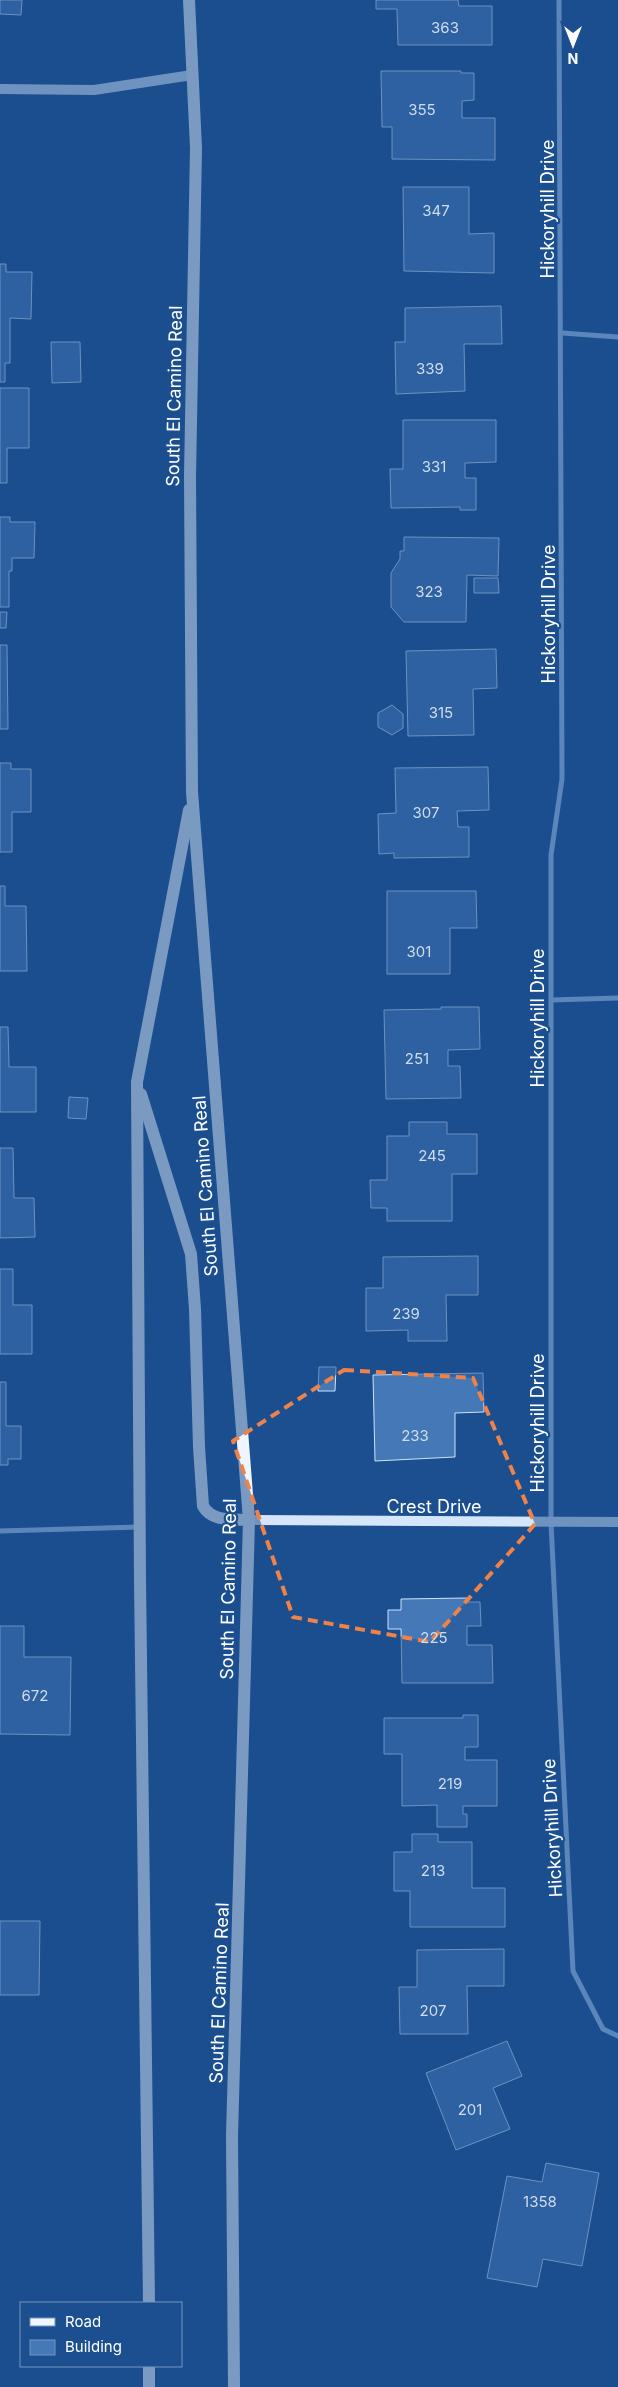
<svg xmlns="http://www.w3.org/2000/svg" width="618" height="2387" font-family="Inter,sans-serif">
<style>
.building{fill:#4478b7;stroke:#cfe3fa}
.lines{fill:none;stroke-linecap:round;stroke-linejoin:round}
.street{stroke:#a9c9ee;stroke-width:5}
.secondary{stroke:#d6e6fa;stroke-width:10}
.primary{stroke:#f0f6ff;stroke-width:12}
.marked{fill:none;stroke:#ee8249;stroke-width:4;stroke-dasharray:10 6;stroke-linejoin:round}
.labels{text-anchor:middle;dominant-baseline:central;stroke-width:4.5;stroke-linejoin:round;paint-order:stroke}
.number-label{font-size:15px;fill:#d0dded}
.street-label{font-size:18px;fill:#fff;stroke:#1b4f8f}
</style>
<rect width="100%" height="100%" fill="#1b4f8f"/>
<g class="building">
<polygon points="0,0 22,0 21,15 0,14"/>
<polygon points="376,0 458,0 459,6 492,6 492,45 398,45 397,9 376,9"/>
<polygon points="381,71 461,71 461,73 474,73 474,100 462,101 462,118 495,118 495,160 392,159 392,127 382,127"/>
<polygon points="403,187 469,187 469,234 494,233 494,273 404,271"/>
<polygon points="0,264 6,264 6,272 32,272 31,319 10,318 10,363 5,363 5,382 0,382"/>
<polygon points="501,306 502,344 464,344 465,391 396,394 395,342 405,342 405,308"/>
<polygon points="51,342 80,342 81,382 52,383"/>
<polygon points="0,388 29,388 29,448 7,448 7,483 0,483"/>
<polygon points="403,420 496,420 496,462 465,463 465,478 476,478 476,510 460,510 460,507 391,508 390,469 403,469"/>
<polygon points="0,517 10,517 10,522 35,522 34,558 12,558 12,571 9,571 9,607 0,607"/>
<polygon points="404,537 499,538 498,576 467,575 466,622 404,622 391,607 391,573 400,559 400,551 404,551"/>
<polygon points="474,578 498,578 499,593 474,593"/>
<polygon points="0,612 7,612 6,628 0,628"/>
<polygon points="0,645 7,645 8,729 0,729"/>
<polygon points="496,649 497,688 473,689 474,735 408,736 406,651"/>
<polygon points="392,705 403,714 403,728 392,735 378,727 378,713"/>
<polygon points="0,763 11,763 11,769 31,769 31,812 12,812 12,852 0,852"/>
<polygon points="488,767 489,810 457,811 458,827 469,827 469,857 394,858 394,853 379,854 378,814 396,813 395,768"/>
<polygon points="0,886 5,886 5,906 26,906 27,971 0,971"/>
<polygon points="387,891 476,891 477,928 450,928 450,974 387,974"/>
<polygon points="441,1007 479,1007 480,1049 448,1050 448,1066 460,1066 461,1098 386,1099 384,1010 441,1009"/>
<polygon points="0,1027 8,1027 9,1067 36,1067 36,1112 0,1112"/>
<polygon points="69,1097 88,1098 86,1119 68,1118"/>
<polygon points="409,1122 447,1122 447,1134 477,1134 477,1174 452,1174 452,1221 387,1221 387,1208 371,1208 370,1180 387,1180 387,1136 409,1136"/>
<polygon points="0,1148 13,1148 14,1198 34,1198 35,1237 0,1238"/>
<polygon points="478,1256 478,1295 446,1295 447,1341 408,1341 408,1330 366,1331 366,1288 383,1288 383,1257"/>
<polygon points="0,1269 13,1269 13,1305 32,1305 32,1354 0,1354"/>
<polygon points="319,1367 336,1367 335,1391 318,1391"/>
<polygon points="483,1373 484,1412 455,1413 455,1457 375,1461 373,1375"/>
<polygon points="0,1382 6,1382 6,1426 21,1426 21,1459 8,1459 8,1465 0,1465"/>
<polygon points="467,1598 467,1602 480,1602 481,1626 467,1626 467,1645 492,1645 493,1683 402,1683 401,1629 388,1629 388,1610 401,1610 401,1599"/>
<polygon points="0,1626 24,1626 24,1657 71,1657 70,1735 0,1734"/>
<polygon points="463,1715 478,1715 478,1747 465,1747 465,1760 497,1760 497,1806 463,1806 463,1814 467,1814 467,1827 437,1827 437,1805 402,1806 402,1754 384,1754 384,1718 463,1718"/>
<polygon points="412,1834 438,1834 438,1842 472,1842 472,1888 505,1888 505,1927 410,1927 410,1891 394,1891 394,1852 412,1852"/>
<polygon points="0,1921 40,1921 39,1995 0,1995"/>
<polygon points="504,1949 504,1986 467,1986 468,2034 400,2034 399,1987 417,1987 417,1950"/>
<polygon points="507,2041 522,2076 493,2088 510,2129 456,2150 426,2073"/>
<polygon points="546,2163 599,2173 582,2266 543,2259 537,2287 487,2278 507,2176 542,2182"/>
</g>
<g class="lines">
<g class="street">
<polyline points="559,0 562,779 551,855 551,1523 573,1971 603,2029 618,2036"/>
<polyline points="562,333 618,337"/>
<polyline points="551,1000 618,998"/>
<polyline points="0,1531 139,1527"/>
</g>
<g class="secondary">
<polyline points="0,89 94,90 192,75"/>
<polyline points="249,1520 618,1522"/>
</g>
<g class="primary">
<polyline points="189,0 196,148 190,476 192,792 249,1520 232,2136 234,2387"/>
<path d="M141 1094 191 1254 195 1309 199 1447 203 1506C212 1522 232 1519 249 1520"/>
<polyline points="149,2303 140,1580 137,1082 189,810"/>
<polyline points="149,2366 149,2387"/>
</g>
</g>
<path d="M0 0H618V2387H0ZM344 1370 473 1378 535 1524 430 1642 293 1617 233 1441Z" fill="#1b4f8f" fill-opacity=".55" fill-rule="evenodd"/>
<path class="marked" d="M344 1370 473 1378 535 1524 430 1642 293 1617 233 1441Z"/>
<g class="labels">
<g class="number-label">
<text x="445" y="27">363</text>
<text x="422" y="109">355</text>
<text x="436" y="210">347</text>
<text x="430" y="368">339</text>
<text x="434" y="466">331</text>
<text x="429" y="591">323</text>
<text x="441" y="712">315</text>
<text x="426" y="812">307</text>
<text x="419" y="951">301</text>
<text x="417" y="1058">251</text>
<text x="432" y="1155">245</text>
<text x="406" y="1313">239</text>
<text x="415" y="1435">233</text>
<text x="434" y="1637">225</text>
<text x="35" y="1695">672</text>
<text x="450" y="1783">219</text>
<text x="433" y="1870">213</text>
<text x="433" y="2010">207</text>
<text x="470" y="2109">201</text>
<text x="540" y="2201">1358</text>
</g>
<g class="street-label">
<text transform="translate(547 209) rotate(-90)">Hickoryhill Drive</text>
<text transform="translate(174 396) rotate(-89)">South El Camino Real</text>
<text transform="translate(548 614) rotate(-90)">Hickoryhill Drive</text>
<text transform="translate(537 1018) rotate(-90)">Hickoryhill Drive</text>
<text transform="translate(205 1186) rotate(-94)">South El Camino Real</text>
<text transform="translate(537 1423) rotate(-90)">Hickoryhill Drive</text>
<text x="434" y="1506">Crest Drive</text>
<text transform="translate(228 1589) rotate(-89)">South El Camino Real</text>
<text transform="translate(552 1828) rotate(-93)">Hickoryhill Drive</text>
<text transform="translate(219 1993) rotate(-88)">South El Camino Real</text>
</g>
</g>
<rect x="20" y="2302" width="162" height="65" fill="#1b4f8f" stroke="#7695bc"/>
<rect x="30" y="2318" width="25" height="8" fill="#f0f6ff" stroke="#7695bc"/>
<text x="65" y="2327" font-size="15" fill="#ffffff">Road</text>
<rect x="30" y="2340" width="25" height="15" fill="#4478b7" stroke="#7695bc"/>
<text x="65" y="2352" font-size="15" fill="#ffffff">Building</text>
<g transform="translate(573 45) rotate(180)" stroke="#1b4f8f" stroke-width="4" paint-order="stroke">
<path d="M0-4L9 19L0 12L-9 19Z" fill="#ffffff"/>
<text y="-8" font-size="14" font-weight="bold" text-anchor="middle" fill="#ffffff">N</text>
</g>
</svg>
